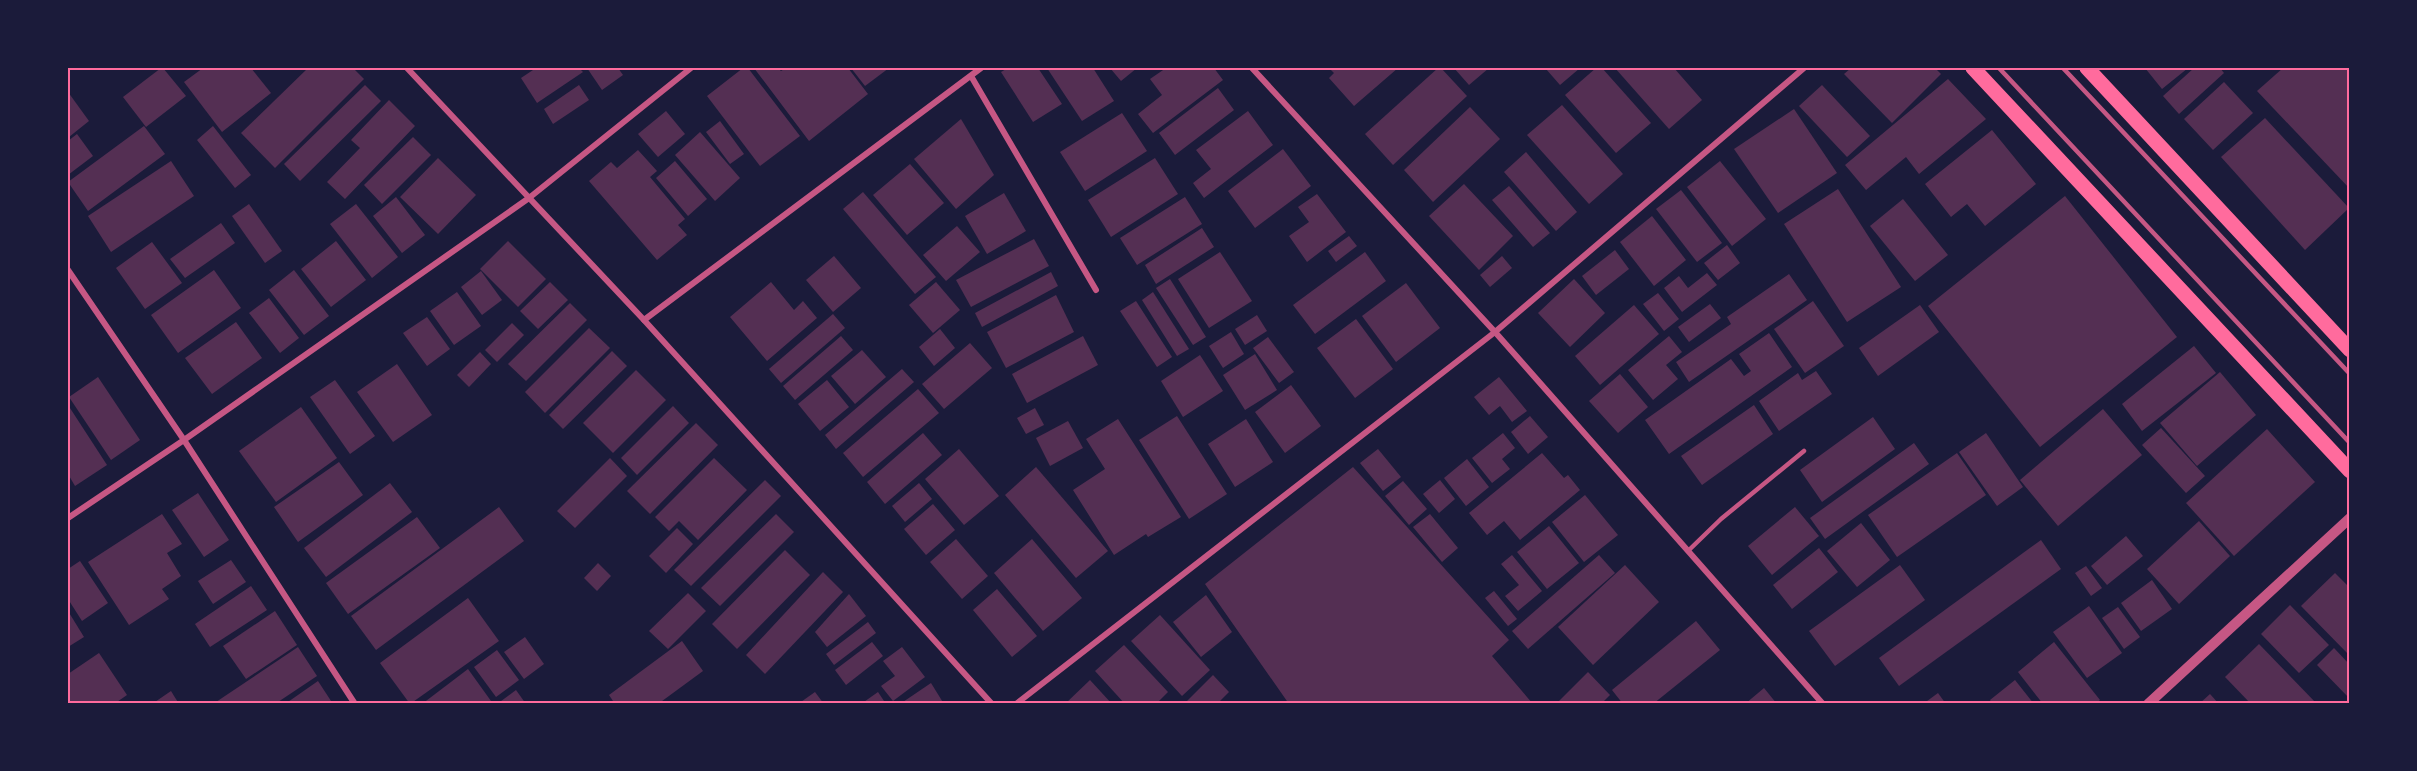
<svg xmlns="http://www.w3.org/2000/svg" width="2417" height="771" font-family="'Crimson Pro',serif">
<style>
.building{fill:#542f53}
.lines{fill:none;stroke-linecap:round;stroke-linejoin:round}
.service{stroke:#c65784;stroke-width:4.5}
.minor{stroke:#c65784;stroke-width:6}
.tertiary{stroke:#c65784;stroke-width:10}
.primary{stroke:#ff6b9d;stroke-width:15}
.neatline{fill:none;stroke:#ff6b9d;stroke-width:2}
</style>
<rect width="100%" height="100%" fill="#1b1b3a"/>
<g class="building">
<polygon points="161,68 163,68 186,96 146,127 123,97"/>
<polygon points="203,68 251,68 271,93 222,132 184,82"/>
<polygon points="308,68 353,68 364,79 275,168 241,133"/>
<polygon points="536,68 579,68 583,72 537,103 521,78"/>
<polygon points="587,68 618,68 623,75 602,90"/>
<polygon points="743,68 748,68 800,136 760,166 707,96"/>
<polygon points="754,68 778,68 781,71 786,68 848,68 868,94 809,141"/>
<polygon points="851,68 889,68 865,86"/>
<polygon points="1008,68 1038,68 1062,104 1033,122 1001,72"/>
<polygon points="1047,68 1093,68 1114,101 1082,121"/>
<polygon points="1110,68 1137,68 1121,81"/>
<polygon points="1166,68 1214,68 1223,80 1153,133 1138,114 1162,95 1150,79"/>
<polygon points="1329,68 1398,68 1354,106 1329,78 1334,73"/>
<polygon points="1438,68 1441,68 1467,96 1393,165 1365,134"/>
<polygon points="1454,68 1489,68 1469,85"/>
<polygon points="1548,68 1580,68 1560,85 1546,69"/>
<polygon points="1596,68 1602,68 1651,123 1616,153 1565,95"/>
<polygon points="1615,68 1674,68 1702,100 1669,129"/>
<polygon points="1851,68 1935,68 1941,74 1892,123 1844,74"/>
<polygon points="2145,68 2188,68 2162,89"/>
<polygon points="2194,68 2220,68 2224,73 2179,114 2163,96"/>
<polygon points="2283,68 2350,68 2350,189 2257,91"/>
<polygon points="1948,79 1986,119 1919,174 1906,157 1866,190 1845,165"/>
<polygon points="2224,82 2253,113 2213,150 2184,119"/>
<polygon points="365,85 381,101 300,181 284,164"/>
<polygon points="579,85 589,100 553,124 544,109"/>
<polygon points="1822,85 1870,136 1847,157 1799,106"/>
<polygon points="1218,88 1234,110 1175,155 1159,133"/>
<polygon points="68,92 89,121 69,137 68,135"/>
<polygon points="389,100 415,126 345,199 327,182 360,148 351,140"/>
<polygon points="1562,105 1623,174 1589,204 1527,135"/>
<polygon points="1470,107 1500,139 1433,202 1404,170"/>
<polygon points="1794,109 1837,173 1778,213 1734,149"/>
<polygon points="666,111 685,134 658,157 638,134"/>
<polygon points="1248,111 1273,145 1204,198 1193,183 1211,169 1196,150"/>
<polygon points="1122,113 1147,151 1085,191 1060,152"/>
<polygon points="2265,118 2349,208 2305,250 2221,157"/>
<polygon points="961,119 994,175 956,209 914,159"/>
<polygon points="720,121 744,154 730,164 706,132"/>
<polygon points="144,126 165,154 88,211 68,182"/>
<polygon points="213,126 251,175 235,188 197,140"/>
<polygon points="1992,130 2036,184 1985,226 1967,204 1951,217 1925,184"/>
<polygon points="700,132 740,178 715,201 675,155"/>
<polygon points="77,134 93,156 68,175 68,141"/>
<polygon points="413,137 431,155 382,204 364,185"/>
<polygon points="1283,149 1311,186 1255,228 1228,191"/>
<polygon points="638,150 657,171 650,177 685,219 678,225 687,235 657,260 589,181 611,162 617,168"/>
<polygon points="1526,152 1577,212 1556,231 1504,172"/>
<polygon points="438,158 476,195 438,234 400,197"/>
<polygon points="1155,158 1178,194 1111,237 1088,200"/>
<polygon points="171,161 194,196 111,252 88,216"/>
<polygon points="675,161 707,199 688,216 656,178"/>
<polygon points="1720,161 1766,219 1732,246 1687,187"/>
<polygon points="910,164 944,203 907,235 873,195"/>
<polygon points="1464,184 1513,236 1479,270 1429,216"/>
<polygon points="1509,186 1550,233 1533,247 1492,200"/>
<polygon points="1838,189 1901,287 1847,322 1784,224"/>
<polygon points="1681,190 1722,243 1697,262 1656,209"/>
<polygon points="863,192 936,277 915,294 843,209"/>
<polygon points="1004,193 1026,231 987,254 965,216"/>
<polygon points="1317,194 1346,232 1307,262 1289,236 1309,222 1298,207"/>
<polygon points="2065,196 2177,337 2040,447 1928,306"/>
<polygon points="396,197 425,235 402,253 373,216"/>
<polygon points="1185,197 1202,224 1137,265 1120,238"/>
<polygon points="1903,199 1948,255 1915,281 1870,226"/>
<polygon points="249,204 282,251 265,263 232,216"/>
<polygon points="356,204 398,257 372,278 330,224"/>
<polygon points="1652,216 1686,260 1654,286 1620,242"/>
<polygon points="221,223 235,243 185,278 170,259"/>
<polygon points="957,226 980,252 946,281 923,255"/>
<polygon points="1202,228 1214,247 1156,284 1145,265"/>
<polygon points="1349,236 1357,246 1336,262 1328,251"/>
<polygon points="1034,239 1049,266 971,307 956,280"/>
<polygon points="336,241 366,280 331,307 301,269"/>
<polygon points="508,241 546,279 518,307 480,269"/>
<polygon points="152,242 182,283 145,309 116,268"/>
<polygon points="1727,245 1740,263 1718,280 1704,263"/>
<polygon points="1615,250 1629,269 1596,295 1582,276"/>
<polygon points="1220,252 1252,301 1209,328 1178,279"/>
<polygon points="1365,252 1386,281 1315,334 1293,305"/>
<polygon points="834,256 861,288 833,312 806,280"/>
<polygon points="1502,256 1512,268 1490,287 1480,275"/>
<polygon points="214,270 241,308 178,353 151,315"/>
<polygon points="294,270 329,316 304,335 269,290"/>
<polygon points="481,271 502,300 482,315 461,287"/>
<polygon points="1051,272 1058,286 982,327 975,313"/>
<polygon points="1707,273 1717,285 1682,312 1664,288 1679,276 1688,288"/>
<polygon points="1789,274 1807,300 1689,382 1676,362 1731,324 1727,317"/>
<polygon points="1170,279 1206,337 1193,345 1156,288"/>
<polygon points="1574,279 1605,313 1570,347 1538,313"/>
<polygon points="550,282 568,300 538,329 520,311"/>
<polygon points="771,282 794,310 803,301 817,318 767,361 730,317"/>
<polygon points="936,282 960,310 933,333 909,305"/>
<polygon points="1406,283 1440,328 1396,362 1362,316"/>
<polygon points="457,292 481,326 454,345 430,311"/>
<polygon points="1153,292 1189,349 1177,356 1142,300"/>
<polygon points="1658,293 1679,319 1664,331 1643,304"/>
<polygon points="1056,295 1074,332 1006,368 987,332"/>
<polygon points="269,298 299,338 280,353 249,313"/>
<polygon points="1136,301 1172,357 1157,367 1120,311"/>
<polygon points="1813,301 1844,346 1805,373 1774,329"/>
<polygon points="570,303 587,320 526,381 508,364"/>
<polygon points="1710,304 1721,318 1689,342 1678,327"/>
<polygon points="1634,305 1659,334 1600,385 1575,356"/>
<polygon points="1920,305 1939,332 1878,376 1859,348"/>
<polygon points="833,314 845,328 781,383 769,369"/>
<polygon points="1257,315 1267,331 1245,345 1235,329"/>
<polygon points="427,317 450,349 427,366 403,333"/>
<polygon points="1356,319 1393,369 1355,398 1317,348"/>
<polygon points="236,322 262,358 212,394 185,358"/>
<polygon points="512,323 524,335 497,362 485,350"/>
<polygon points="589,328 610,348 545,413 525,392"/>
<polygon points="940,329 955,348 934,366 919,347"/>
<polygon points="1231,332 1244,354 1223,368 1209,346"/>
<polygon points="1769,333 1792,367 1669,454 1645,420 1731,359 1744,376 1751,371 1739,354"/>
<polygon points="841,336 853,350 795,400 783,386"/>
<polygon points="1083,336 1098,365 1027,403 1012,374"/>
<polygon points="1669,336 1682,352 1666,365 1678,379 1653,400 1628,370"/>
<polygon points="1268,337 1294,372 1279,383 1253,348"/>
<polygon points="970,343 992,368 944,409 922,384"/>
<polygon points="2194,346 2216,373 2142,431 2122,404"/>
<polygon points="862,350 886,377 855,404 831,376"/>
<polygon points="612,351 627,366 563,429 549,415"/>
<polygon points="480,352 491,364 469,387 457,375"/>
<polygon points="1255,354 1277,390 1245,410 1223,375"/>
<polygon points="1200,355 1223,391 1183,417 1161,381"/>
<polygon points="397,364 432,415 393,442 357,392"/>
<polygon points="902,369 914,382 836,449 825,435"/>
<polygon points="636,370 666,400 613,453 583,423"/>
<polygon points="1816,371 1832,394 1779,431 1759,401 1798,373 1802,380"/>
<polygon points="2220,372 2256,415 2197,466 2160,423"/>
<polygon points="1620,374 1648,407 1618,433 1589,401"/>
<polygon points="98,377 140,440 111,460 69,397"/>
<polygon points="1499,377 1527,411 1512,422 1500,406 1489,415 1474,397"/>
<polygon points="335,380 375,436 350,454 310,397"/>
<polygon points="827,380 849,407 820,431 798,404"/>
<polygon points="1291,385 1321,426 1285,453 1255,412"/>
<polygon points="918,389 939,413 863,477 843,453"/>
<polygon points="68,405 107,465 75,486 68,474"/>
<polygon points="1754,405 1773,434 1702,485 1681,456"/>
<polygon points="673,406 689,423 637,475 621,458"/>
<polygon points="301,407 337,458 276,502 239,451"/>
<polygon points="1035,408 1044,425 1026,434 1017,418"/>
<polygon points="2103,409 2142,455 2058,526 2020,480"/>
<polygon points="1177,416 1227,494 1189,519 1139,440"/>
<polygon points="1530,416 1548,437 1528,454 1511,432"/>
<polygon points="1873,417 1895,449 1822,502 1800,470"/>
<polygon points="1118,419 1181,517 1148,537 1146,534 1114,555 1073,490 1105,469 1086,439"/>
<polygon points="1246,419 1273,462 1235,487 1208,444"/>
<polygon points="1068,421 1083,448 1050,466 1036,438"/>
<polygon points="696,423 718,445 650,514 627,491"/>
<polygon points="2161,428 2205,476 2186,493 2142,445"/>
<polygon points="2267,429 2315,482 2234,556 2186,503"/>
<polygon points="923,433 942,455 885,504 867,482"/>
<polygon points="1503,433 1515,448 1502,459 1510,469 1492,483 1472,458"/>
<polygon points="1986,433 2023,487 1997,506 1959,452"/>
<polygon points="1914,443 1929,464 1825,539 1810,518"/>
<polygon points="959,449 999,496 964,525 925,479"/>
<polygon points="1378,449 1401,477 1383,491 1360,463"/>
<polygon points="1542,453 1564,478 1568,475 1580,490 1520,540 1504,521 1487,535 1469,513"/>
<polygon points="1957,453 1986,495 1897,557 1868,515"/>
<polygon points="610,458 627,476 575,528 557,511"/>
<polygon points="714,458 747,490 698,540 679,521 669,531 655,517"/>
<polygon points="1467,459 1489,487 1466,506 1444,478"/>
<polygon points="339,462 363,495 298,542 274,507"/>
<polygon points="1036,467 1108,551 1076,578 1005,495"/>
<polygon points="1353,467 1509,640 1492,656 1533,704 1289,704 1205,584"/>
<polygon points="765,480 781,496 691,586 674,570"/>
<polygon points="1440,480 1455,499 1439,513 1423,494"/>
<polygon points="1403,481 1427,509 1409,525 1385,496"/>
<polygon points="390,483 412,512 326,577 304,548"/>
<polygon points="919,483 932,499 905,522 892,506"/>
<polygon points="198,493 229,540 204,557 172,510"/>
<polygon points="1585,495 1618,535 1584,562 1552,522"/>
<polygon points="933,504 955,530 926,555 904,529"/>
<polygon points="499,507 524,541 376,650 351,616"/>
<polygon points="1795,507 1819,536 1772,575 1748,546"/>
<polygon points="162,514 182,544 167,553 181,576 162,589 169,599 129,625 88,562"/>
<polygon points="776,514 794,532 720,606 701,588"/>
<polygon points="1430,514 1458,548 1442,562 1413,527"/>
<polygon points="417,517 440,548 348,614 326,583"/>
<polygon points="2199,521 2230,556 2179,604 2147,569"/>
<polygon points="1861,523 1890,560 1857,587 1827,551"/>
<polygon points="1549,526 1579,563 1547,589 1517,552"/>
<polygon points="677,528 693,544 666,573 649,556"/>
<polygon points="2126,536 2143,556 2107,585 2091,566"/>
<polygon points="956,539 988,576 962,599 930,562"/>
<polygon points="1032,539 1082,598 1043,631 994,573"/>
<polygon points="2041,540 2061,569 1899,686 1879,658"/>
<polygon points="1819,548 1838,572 1792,609 1773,585"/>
<polygon points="785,550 810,575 737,649 712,624"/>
<polygon points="1512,555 1542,591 1518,611 1505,596 1519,585 1501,564"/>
<polygon points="1599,555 1615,573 1528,649 1512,631"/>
<polygon points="231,560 246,582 213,604 198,581"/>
<polygon points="80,561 108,603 82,621 68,599 68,569"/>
<polygon points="598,563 611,576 597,591 584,578"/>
<polygon points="1625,565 1659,602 1593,665 1558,627"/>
<polygon points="1900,565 1925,600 1835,666 1809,631"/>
<polygon points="2086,566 2102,588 2091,596 2075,573"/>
<polygon points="823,572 843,592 765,674 746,655"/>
<polygon points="2335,573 2350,588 2350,656 2301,606"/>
<polygon points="2152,580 2172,609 2141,631 2121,603"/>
<polygon points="251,586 267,610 210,647 195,624"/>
<polygon points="997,589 1037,636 1012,657 973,610"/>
<polygon points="1494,591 1517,619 1508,626 1485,598"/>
<polygon points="688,593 706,611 668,649 649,631"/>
<polygon points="849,594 866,616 827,647 815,632"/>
<polygon points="1206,595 1232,632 1201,657 1173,622"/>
<polygon points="468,598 499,641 410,704 380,663"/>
<polygon points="2290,605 2329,645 2299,673 2261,634"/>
<polygon points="2089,606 2122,653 2087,678 2053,632"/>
<polygon points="2118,607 2140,637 2124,649 2102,618"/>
<polygon points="68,611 84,637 68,647"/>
<polygon points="275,611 297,645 246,679 223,646"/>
<polygon points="1160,615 1210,670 1182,696 1131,641"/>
<polygon points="1696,621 1720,650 1653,704 1623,704 1612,690"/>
<polygon points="868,622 876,633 834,665 826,654"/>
<polygon points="525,637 544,664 524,679 504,652"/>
<polygon points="682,641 703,671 658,704 615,704 609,695"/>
<polygon points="872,642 883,656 846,685 835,670"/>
<polygon points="2054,642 2100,700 2096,704 2043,704 2018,672"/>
<polygon points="2259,644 2317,704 2251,704 2225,677"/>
<polygon points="1124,645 1168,692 1156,704 1125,704 1095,671"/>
<polygon points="298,647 317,676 275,704 213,704"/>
<polygon points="902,647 925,677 893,701 881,686 895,676 883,661"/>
<polygon points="2334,648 2350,665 2350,699 2317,665"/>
<polygon points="497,650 519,680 496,697 474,667"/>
<polygon points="99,653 127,695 114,704 68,704 68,674"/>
<polygon points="468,669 491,701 488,704 422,704"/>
<polygon points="1588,672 1610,695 1601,704 1556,704"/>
<polygon points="1213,675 1229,692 1217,704 1184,704"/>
<polygon points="1090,680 1112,704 1065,704"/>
<polygon points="2015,680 2034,704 1992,704 1990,700"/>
<polygon points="318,681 333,704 285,704"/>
<polygon points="931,683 944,704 900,704"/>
<polygon points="1764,688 1777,704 1745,704"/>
<polygon points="516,690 526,704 497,704"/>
<polygon points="171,691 179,704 152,704"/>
<polygon points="815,692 824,704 798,704"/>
<polygon points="878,692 886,704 861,704"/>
<polygon points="1938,693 1946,704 1923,704"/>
<polygon points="2210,694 2219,704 2199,704"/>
</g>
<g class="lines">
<g class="service">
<polyline points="1999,68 2350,443"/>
<polyline points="2063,68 2350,374"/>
<polyline points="1688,551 1721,519 1804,451"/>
</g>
<g class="minor">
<polyline points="407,68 644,320 992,704"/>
<polyline points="1252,68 1495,332 1823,704"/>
<polyline points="971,76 1096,290"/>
<polyline points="68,270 184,440 355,704"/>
<polyline points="644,320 981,68"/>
<polyline points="68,518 184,440 529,198 691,68"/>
<polyline points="1016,704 1495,332 1804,68"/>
</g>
<polyline class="tertiary" points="2148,704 2350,518"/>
<g class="primary">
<polyline points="1973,68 2350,471"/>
<polyline points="2087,68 2350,350"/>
</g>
</g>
<rect width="2417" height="771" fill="none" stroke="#1b1b3a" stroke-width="138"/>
<rect x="69" y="69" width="2279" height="633" class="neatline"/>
</svg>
